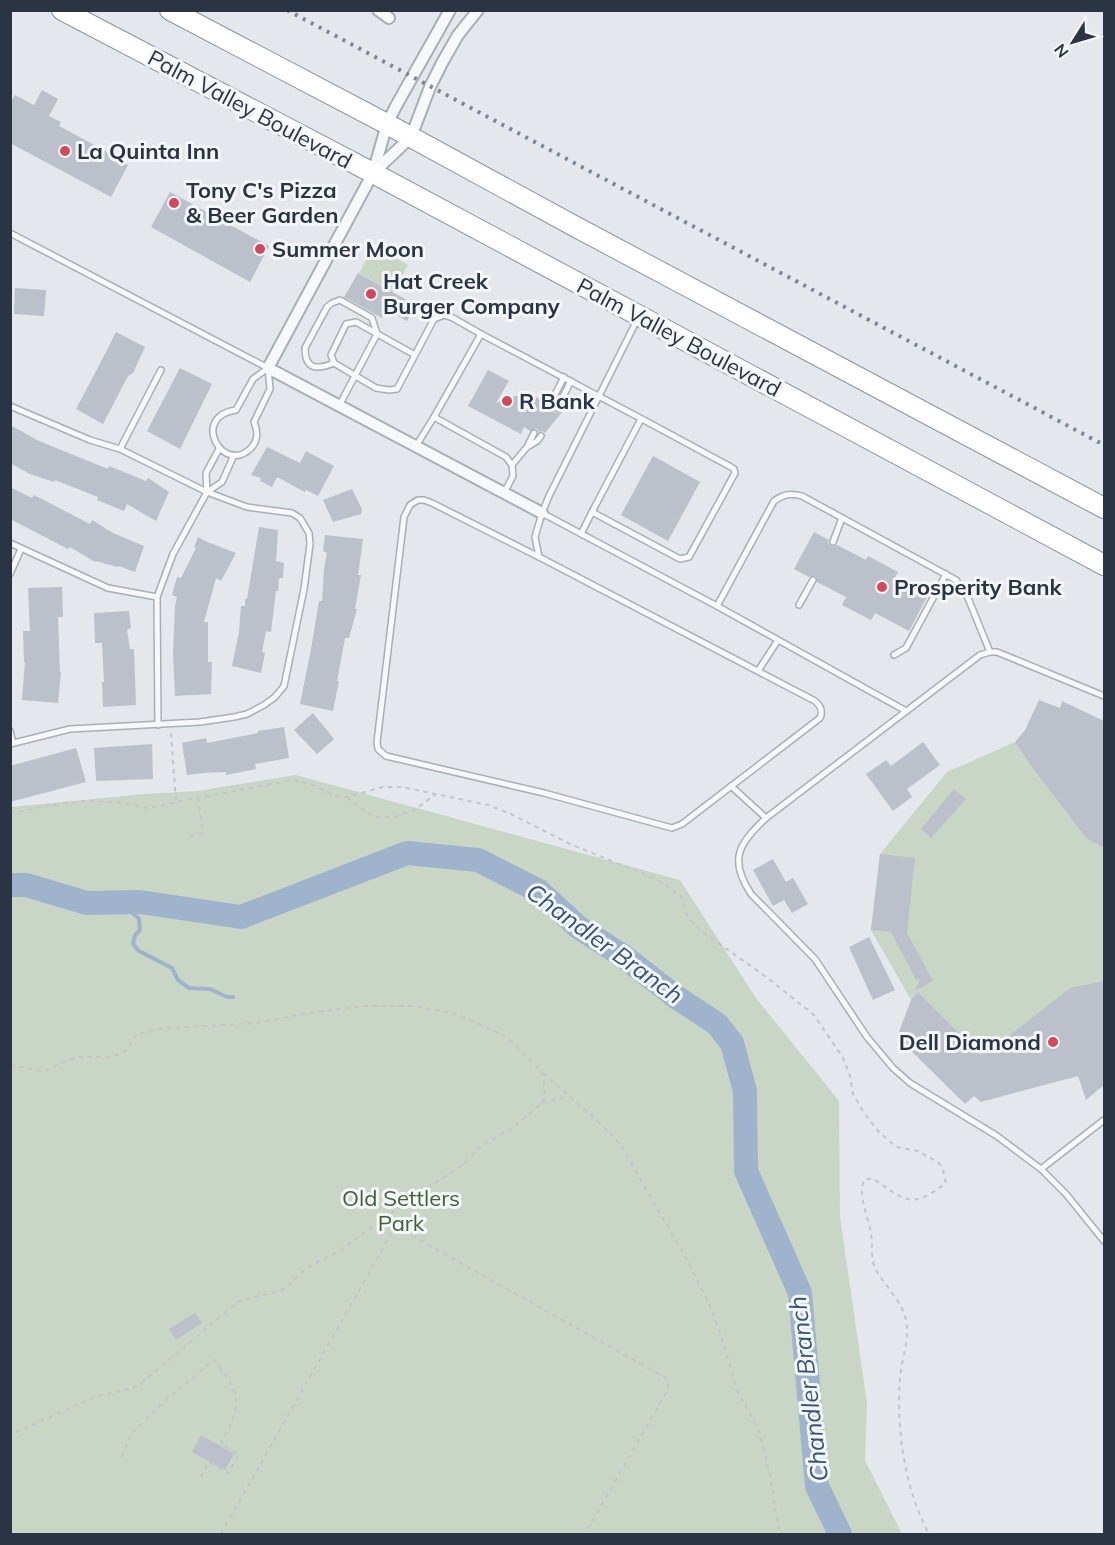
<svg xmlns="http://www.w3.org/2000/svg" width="1115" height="1545" font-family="Mulish,sans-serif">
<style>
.green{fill:#c9d6c5}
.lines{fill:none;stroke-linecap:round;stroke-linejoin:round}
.stream{stroke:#9fb4cc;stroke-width:4}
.river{stroke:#9fb4cc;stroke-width:24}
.building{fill:#bbc0ca}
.lane-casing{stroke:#a9aeb7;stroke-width:8}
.street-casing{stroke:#a9aeb7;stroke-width:14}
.highway-casing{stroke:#8b94a3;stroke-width:22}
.path{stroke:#c2c5cb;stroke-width:2;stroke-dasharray:4.5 4.5;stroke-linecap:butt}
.lane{stroke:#f7f8fa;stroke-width:5}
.street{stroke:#f7f8fa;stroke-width:10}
.highway{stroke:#fff;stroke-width:20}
.rail{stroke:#7d8696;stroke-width:4;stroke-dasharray:3 6;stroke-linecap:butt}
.poi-dot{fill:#d1495b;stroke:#f4f6f9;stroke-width:2}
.labels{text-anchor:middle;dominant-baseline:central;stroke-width:6;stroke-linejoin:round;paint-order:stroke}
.street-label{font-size:22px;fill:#2b3445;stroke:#f4f6f9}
.poi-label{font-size:22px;font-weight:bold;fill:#2b3445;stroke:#f4f6f9;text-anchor:start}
.park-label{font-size:22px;fill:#3f6138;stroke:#f4f6f9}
.water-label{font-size:24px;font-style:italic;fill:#34527a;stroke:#f4f6f9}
</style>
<rect width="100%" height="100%" fill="#e4e7ec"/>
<g class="green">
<polygon points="371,244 408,265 393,292 359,273 370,253 367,251"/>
<polygon points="1015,742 1033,769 1087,839 1104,848 1104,981 1070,989 996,1046 981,1055 918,992 911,1000 871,930 880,854 947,772"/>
<polygon points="296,775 680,880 756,998 839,1101 840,1217 867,1403 865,1460 902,1534 11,1534 11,807 144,794 197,791"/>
</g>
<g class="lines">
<polyline class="stream" points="121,902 139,919 140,930 135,935 133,944 139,951 172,968 178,980 189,988 210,989 227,997 233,997"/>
<polyline class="river" points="10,885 26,885 87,903 140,902 241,917 407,853 478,860 539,891 578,927 623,956 676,997 717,1024 732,1043 745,1091 746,1171 800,1293 817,1486 840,1534"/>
</g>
<g class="building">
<polygon points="42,90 58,99 49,116 61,122 59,126 120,159 119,161 128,165 111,197 10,143 10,103 15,95 34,105"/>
<polygon points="170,192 269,246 250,282 151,227"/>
<polygon points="358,273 416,305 407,321 386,309 382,318 344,297"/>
<polygon points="15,288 46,290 44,316 14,314"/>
<polygon points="116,332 145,347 133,373 128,376 103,424 76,409 105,354"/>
<polygon points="180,368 212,384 180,449 147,431"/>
<polygon points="488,370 509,381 496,403 527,392 546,402 546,407 552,408 555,413 563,411 545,433 542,431 539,432 536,428 530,431 524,427 521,434 468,406"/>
<polygon points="10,425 39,441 108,469 109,466 146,481 148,478 169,492 156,521 127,504 124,511 97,500 98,497 55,480 54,482 30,474 10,463"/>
<polygon points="267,447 300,463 306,451 334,466 318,496 306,490 305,492 277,477 272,487 260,481 261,478 251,475"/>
<polygon points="653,456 700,482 668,541 621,515"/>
<polygon points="10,487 32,498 34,495 90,524 92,520 113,533 144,546 135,572 119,566 117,567 96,561 95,562 70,547 68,549 10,519"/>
<polygon points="352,489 362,509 361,514 333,522 323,500"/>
<polygon points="259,527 278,530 276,561 284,563 283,578 279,578 278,591 276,591 271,632 266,631 262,652 265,653 261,673 232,666 239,632 241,606 245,606 245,599 247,599"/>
<polygon points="814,532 829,540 828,543 831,546 834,547 837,545 866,560 868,556 898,572 895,578 928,595 909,631 875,613 871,620 842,605 846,597 817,582 817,578 815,576 811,576 809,577 794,569"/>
<polygon points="325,535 363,539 358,575 361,575 355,609 357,609 349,638 345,638 337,681 339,681 333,711 300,704 311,649 319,601 322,601 324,569 327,553 323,551"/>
<polygon points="198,537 205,541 236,553 221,581 216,578 204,622 208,622 208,662 212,662 211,694 175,696 173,653 175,606 177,597 172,595 177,577 181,578 196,548 194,547"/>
<polygon points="62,587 63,617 58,617 60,672 61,672 58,703 22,700 25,662 24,662 23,631 30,631 28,588"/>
<polygon points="129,611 131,628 127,630 130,649 134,649 136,705 103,707 102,682 104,682 102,643 95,643 94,613"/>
<polygon points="1039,700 1060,708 1062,701 1104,721 1104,848 1087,839 1033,769 1015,742 1025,730"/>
<polygon points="313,713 334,739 317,754 294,730"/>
<polygon points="284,727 289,758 255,764 256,769 226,775 226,772 203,773 187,775 182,743 206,738 207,743 258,733 258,731"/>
<polygon points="923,742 940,765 907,789 912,797 893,811 866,774 886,760 891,766"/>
<polygon points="152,744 153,779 96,781 94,748"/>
<polygon points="76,748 86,782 10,802 10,766"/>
<polygon points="954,789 966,799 931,838 921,829"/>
<polygon points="880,854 915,858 907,933 933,981 915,991 920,979 916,980 891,932 871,930"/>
<polygon points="773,859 786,882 793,878 808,904 792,913 784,900 773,906 753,870"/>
<polygon points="869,937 895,990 873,1000 849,947"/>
<polygon points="1104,981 1104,1085 1086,1100 1078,1076 981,1102 974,1096 965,1104 897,1037 911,1000 918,992 981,1055 996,1046 1070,988"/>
<polygon points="195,1313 202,1323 176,1340 169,1329"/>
<polygon points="201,1435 234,1454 225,1470 192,1452"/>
</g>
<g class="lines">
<defs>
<g id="lane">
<polyline points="10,233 268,368"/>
<polyline points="637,320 549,496 542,513 717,606 906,711"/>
<polyline points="415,355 356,322 346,324 331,355 334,363 376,388 389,390 397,389 434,319 444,315 453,318 481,334"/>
<path d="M334 363C317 370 305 370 305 348L327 307 332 303 340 300 372 318 377 334 339 406"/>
<path d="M268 368 270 389 254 422C258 431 258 441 251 448 224 476 189 417 236 410L253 379Z"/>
<polyline points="550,404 564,377"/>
<polyline points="10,406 90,440 120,449 207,492 247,507 292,513 300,518 309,533 310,544 304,589 284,686 275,697 264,705 247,714 234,717 200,722 70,729 10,744"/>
<polyline points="557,408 571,381"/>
<path d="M434 417 481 334C565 378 648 422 731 467L734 469 735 473 689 557 680 559 592 512 641 419"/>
<polyline points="416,446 434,417 506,457 512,465 513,476 504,493"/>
<polyline points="529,446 537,441 541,436"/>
<polyline points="120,449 161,370"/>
<polyline points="512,465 527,447 534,433"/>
<polyline points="207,492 206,473 219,449"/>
<path d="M418 500H424L432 503 543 559 815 701C821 706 823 711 820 718L682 824 672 828 544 793 386 756 378 749 377 742 404 517 410 505Z"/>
<polyline points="581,534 592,512"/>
<polyline points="833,542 842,518"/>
<polyline points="10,543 108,588 157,597"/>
<polyline points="539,557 535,537 542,513"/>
<polyline points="10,574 21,549"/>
<polyline points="799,605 813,580"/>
<path d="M717 606 774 501C784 494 791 493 802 496L956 580 968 598 990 652"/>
<polyline points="894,655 906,648 946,574"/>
<polyline points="758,671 778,640"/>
<path d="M1104 696 997 652H990L980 655 766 818C739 844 728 859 751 894L815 959 867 1037 893 1068 910 1083 997 1136 1041 1169 1066 1194 1104 1241"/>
<polyline points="158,725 157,597 173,554 207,492 222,482 234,455"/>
<polyline points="10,731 13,743"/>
<polyline points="731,786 766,818"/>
<polyline points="1041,1169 1104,1120"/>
</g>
<g id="street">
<polyline points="378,10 389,18"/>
<polyline points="450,10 396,106 387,124 373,173 268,368 542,513"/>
<polyline points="373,173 411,137 430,87 442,63 458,35 478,10"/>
</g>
<g id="highway">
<polyline points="62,10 373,173 1104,565"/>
<polyline points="170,10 387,124 576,227 1104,508"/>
</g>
</defs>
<use href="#lane" class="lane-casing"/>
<use href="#street" class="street-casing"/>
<use href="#highway" class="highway-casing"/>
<g class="path">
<polyline points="171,733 176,802"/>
<polyline points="347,797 352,802 374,817 395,817 416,809 436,794"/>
<path d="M10 814 40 807 83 801 116 802 147 808 161 806 176 802 293 780 311 784 335 796 347 797 383 787H402L488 805 511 814 570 844 656 879 681 896 688 918 704 933 769 979 814 1015 843 1058 850 1076 853 1094 864 1113 879 1132 896 1147 918 1151 939 1163 943 1170 946 1183C910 1210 907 1201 872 1178L864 1180C863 1183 862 1186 862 1189 861 1202 869 1220 871 1234 873 1245 870 1259 876 1270 885 1286 902 1301 906 1320 910 1340 901 1360 900 1379 896 1429 905 1490 929 1534"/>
<polyline points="190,836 203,833 198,799"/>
<polyline points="10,1065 41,1071 48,1070 60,1063 80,1057 109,1057 121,1054 129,1047 136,1035 156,1029 256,1023 315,1012 364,1006 414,1006 438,1010 458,1015 495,1031 511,1041 541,1071 544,1080 545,1096 542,1103 527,1116 513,1127 480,1147 466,1162 451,1173 428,1187 339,1251 308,1267 286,1288 279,1291 239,1301 139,1385 126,1390 97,1396 10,1435"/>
<polyline points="543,1073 602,1125 620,1144 689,1263 706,1297 719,1329 737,1390 758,1429 770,1474 777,1519 780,1534"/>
<polyline points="542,1103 568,1096"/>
<path d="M122 1457 131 1434 167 1399 214 1360C221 1370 232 1381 235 1393 240 1410 228 1429 221 1444L239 1455 228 1473 209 1462 201 1477"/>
<path d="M221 1534 391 1234 395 1230 400 1229 664 1377C668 1381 669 1386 667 1391L585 1534"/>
</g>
<use href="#lane" class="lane"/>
<use href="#street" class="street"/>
<use href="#highway" class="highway"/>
<polyline class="rail" points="287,10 1104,445"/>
</g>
<g class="poi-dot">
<circle cx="65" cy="151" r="6"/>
<circle cx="174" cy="203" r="6"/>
<circle cx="260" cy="249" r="6"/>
<circle cx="371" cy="294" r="6"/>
<circle cx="507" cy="401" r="6"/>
<circle cx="882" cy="587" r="6"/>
<circle cx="1053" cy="1042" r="6"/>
</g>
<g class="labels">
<g class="street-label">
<text transform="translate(250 109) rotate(28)">Palm Valley Boulevard</text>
<text transform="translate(679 337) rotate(28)">Palm Valley Boulevard</text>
</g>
<g class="poi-label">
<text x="77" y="151">La Quinta Inn</text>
<text x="186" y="190">Tony C's Pizza<tspan x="186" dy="25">&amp; Beer Garden</tspan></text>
<text x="272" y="249">Summer Moon</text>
<text x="383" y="281">Hat Creek<tspan x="383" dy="25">Burger Company</tspan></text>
<text x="519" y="401">R Bank</text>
<text x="894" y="587">Prosperity Bank</text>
<text x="1041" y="1042" text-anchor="end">Dell Diamond</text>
</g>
<g class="park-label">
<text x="401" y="1198">Old Settlers<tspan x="401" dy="25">Park</tspan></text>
</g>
<g class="water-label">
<text transform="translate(605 943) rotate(36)">Chandler Branch</text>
<text transform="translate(808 1389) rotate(-97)">Chandler Branch</text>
</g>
</g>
<rect width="1115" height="1545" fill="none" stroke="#2b3445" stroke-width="24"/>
<g transform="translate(1073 42) rotate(233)" stroke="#f4f6f9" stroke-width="4.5" paint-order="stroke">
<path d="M0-4.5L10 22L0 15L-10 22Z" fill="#2b3445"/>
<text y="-9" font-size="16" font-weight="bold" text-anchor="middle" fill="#2b3445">N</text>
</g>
</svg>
